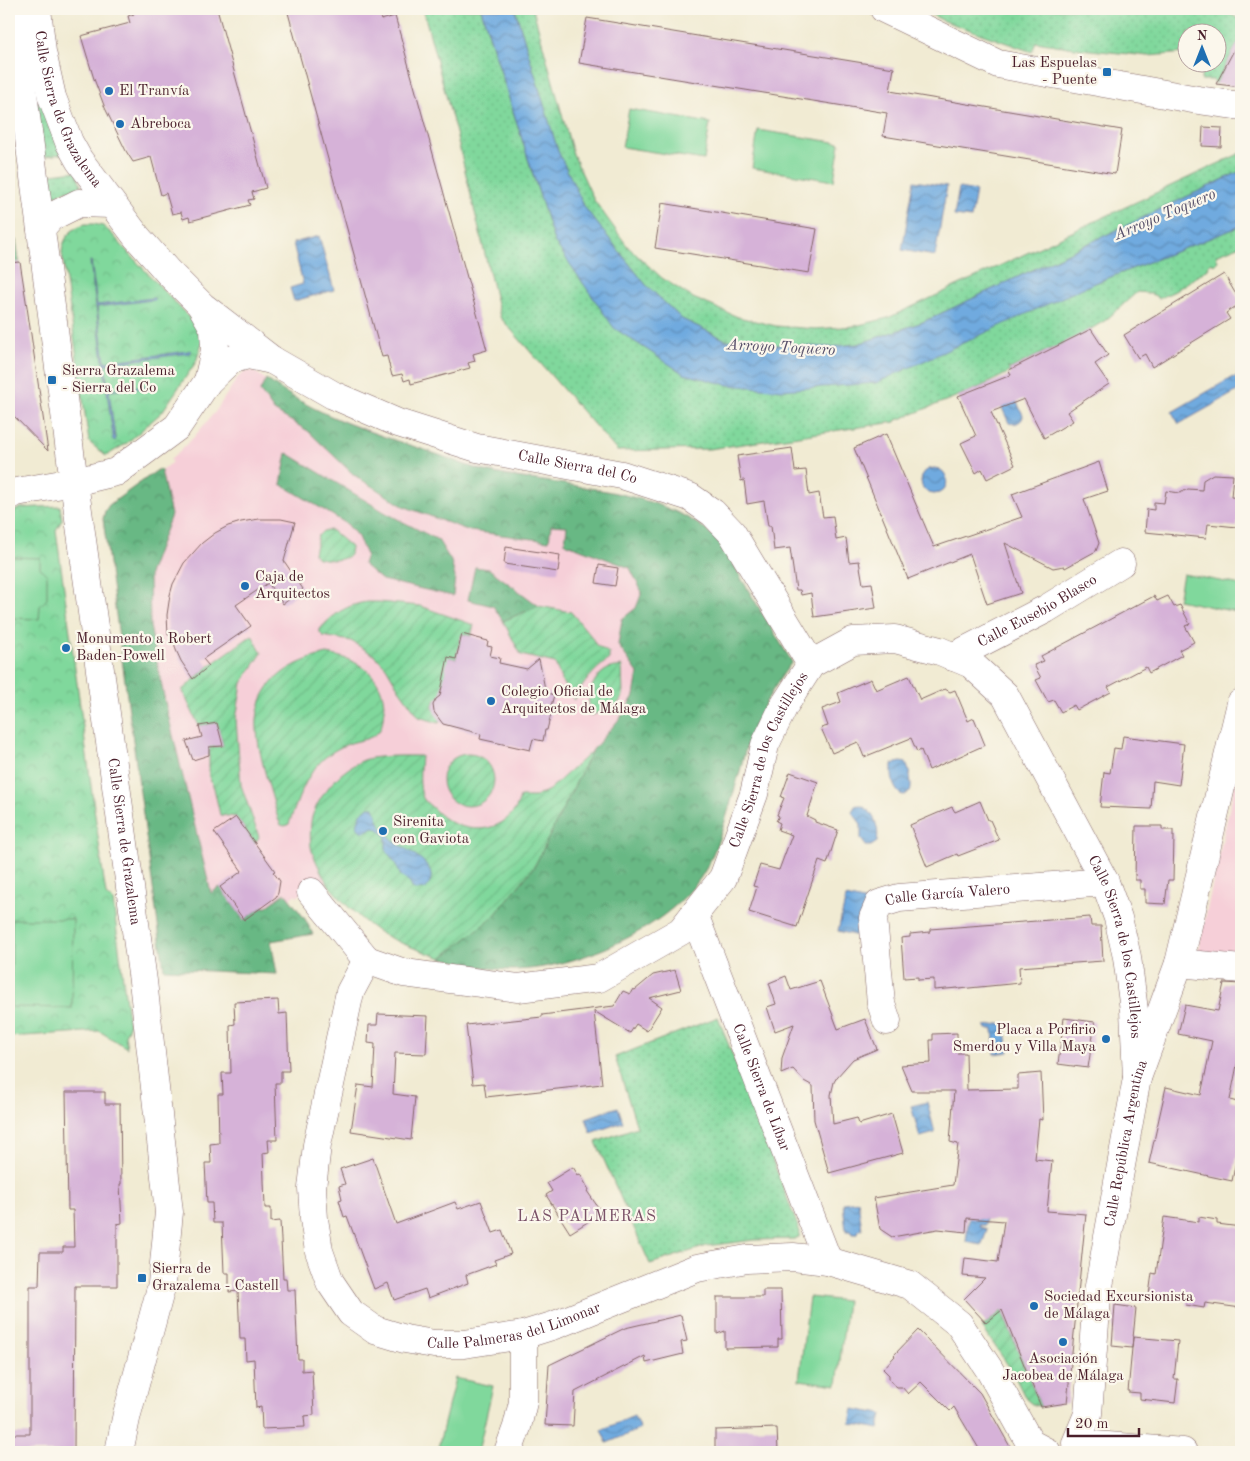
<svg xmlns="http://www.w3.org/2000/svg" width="1250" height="1461" font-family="'Old Standard TT',serif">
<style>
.built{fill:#f6cfd8}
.grass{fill:url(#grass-dots);stroke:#657c64}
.forest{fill:url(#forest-crowns);stroke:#596c58}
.park{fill:url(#park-crowns);stroke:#657c64}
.garden{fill:url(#garden-furrows);stroke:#657c64}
.pitch{fill:#80d89c;stroke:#657c64}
.water{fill:url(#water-waves);stroke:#5c6485}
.building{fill:#d6b2d8}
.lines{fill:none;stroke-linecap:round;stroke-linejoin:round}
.minor-casing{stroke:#846666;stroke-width:29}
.minor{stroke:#fff;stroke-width:28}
.poi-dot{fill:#1f6fb2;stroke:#fbf7ec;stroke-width:2}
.labels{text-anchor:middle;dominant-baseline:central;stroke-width:4.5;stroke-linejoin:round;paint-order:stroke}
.poi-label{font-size:15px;fill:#4a1f2b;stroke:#fbf7ec;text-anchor:start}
.street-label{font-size:15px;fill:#4a1f2b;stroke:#fbf7ec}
.water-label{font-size:16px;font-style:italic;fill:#57506a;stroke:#fbf7ec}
.neighbourhood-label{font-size:16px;letter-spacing:1px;fill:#7b5268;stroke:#fbf7ec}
</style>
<defs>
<pattern id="grass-dots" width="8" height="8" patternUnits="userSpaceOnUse" patternTransform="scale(1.25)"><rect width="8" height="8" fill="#80d89c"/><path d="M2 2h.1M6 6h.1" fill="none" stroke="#70b987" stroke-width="1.8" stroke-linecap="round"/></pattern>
<pattern id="forest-crowns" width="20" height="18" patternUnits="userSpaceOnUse" patternTransform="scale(1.25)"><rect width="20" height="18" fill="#68b884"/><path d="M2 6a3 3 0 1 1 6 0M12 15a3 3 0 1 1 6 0" fill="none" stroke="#58956c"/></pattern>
<pattern id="park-crowns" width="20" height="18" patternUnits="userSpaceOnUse" patternTransform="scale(1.25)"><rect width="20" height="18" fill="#80d89c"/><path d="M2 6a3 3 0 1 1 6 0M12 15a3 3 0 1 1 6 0" fill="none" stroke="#70b987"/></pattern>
<pattern id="garden-furrows" width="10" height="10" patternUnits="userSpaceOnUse" patternTransform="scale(1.25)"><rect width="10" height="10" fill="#80d89c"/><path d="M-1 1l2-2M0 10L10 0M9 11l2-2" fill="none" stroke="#70b987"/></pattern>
<pattern id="water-waves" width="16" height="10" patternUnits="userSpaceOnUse" patternTransform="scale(1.25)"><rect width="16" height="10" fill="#6faadf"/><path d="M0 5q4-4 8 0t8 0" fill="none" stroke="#5d8ab5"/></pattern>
</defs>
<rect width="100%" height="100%" fill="#fbf7ec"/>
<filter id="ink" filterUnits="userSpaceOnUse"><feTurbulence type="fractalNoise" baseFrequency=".02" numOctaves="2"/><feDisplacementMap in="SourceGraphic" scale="10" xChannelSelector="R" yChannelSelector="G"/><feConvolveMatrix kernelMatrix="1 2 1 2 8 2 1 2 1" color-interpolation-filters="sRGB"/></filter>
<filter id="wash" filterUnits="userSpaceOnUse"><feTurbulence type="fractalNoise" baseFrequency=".0096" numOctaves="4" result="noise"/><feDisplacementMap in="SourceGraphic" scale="20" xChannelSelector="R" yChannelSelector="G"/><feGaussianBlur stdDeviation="1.12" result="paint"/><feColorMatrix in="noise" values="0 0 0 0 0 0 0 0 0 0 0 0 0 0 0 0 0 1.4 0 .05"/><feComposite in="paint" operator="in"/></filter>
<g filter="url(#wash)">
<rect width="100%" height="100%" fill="#f1ebd3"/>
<g class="built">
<polygon points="252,371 258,374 282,391 304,405 339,419 400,442 488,471 620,493 658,504 695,521 720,543 792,662 775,684 761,711 749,740 717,845 709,863 697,883 680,901 661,916 633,935 579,959 548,966 512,970 478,966 442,958 413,948 380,933 338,896 327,883 322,881 316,880 302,893 297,897 295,894 290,899 305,919 313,934 271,941 277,974 164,969 103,519 105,511 109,505 159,469 161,471 172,462 170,460 193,438 215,412 238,377 245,372"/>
<polygon points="1241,756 1241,960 1202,956 1198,950"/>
</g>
<g class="grass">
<polygon points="28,9 67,153 41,157"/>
<polygon points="423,9 481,9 554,241 728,385 1085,287 1241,226 1241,245 1216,255 1218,261 1214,265 1212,262 1208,265 1209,268 1175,291 1158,299 1156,296 1148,293 1137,292 1106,320 1064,345 1063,343 1010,369 1008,368 1010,372 978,388 895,421 895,422 709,449 617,451 500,317 456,133"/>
<polygon points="515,9 533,9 573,154 594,200 628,247 662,278 693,298 738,317 776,326 816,329 855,326 888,318 1241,153 1241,171 923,322 858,344 830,347 778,345 726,340 682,319 646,285 585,208 558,152"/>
<polygon points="921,9 1236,9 1230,14 1241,20 1241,37 1216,84 1213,80 1201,80 1202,65 1199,63 1218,62 1218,32 1188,32 1187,55 1185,53 1148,56 1081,49 1036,42 1032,52 942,20"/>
<path d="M76 171 81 185C75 192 63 189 55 197L48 196 44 175Z"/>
<polygon points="718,1017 800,1232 799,1237 794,1239 754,1240 707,1246 650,1264 596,1142 637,1127 615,1057"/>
</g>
<g class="forest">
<polygon points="16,240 20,265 9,266 9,241"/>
<path d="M266 379C314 415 372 433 428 451 448 458 468 467 489 472 558 487 670 487 720 543 729 552 735 567 741 578 758 606 775 634 792 662 773 687 761 709 750 738 745 748 743 760 740 771 731 801 723 832 710 861 682 924 579 969 513 970 489 970 465 963 442 958L494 916 534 867 591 752 621 717 634 696 638 673 618 645 622 619 636 608 642 592 630 568 565 543 567 526 551 525 549 541 470 531 403 506 354 475 308 431 274 411 260 391Z"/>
<polygon points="287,453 386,513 438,540 451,561 455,577 453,596 382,580 363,564 366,555 358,537 347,524 281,484"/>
<polygon points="159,469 161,471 171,515 149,574 150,626 165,702 211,893 220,887 244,920 264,906 265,908 285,893 305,919 313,934 271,941 277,974 164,969 103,519 105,511 109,505"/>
<polygon points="475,567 489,569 539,606 503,621 493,606 468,600"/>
</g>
<g class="park">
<path d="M85 224H94L103 226 112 234 125 249 197 326 203 339 196 362 162 412 127 443 106 456 89 442 62 253C63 238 71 228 85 224Z"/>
<polygon points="60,506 62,520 56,530 106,895 113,901 129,1026 125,1035 127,1048 99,1031 9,1037 9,514 20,508"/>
</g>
<g class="garden">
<path d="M331 530 351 547 350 555C340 562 330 560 318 558L314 553 318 536 323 531Z"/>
<path d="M366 602H379L420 606 474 625 471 636 462 634 456 659 449 657 446 694C431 699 429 707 441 718L439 723 419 717 399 689 386 667 374 655 351 641 323 636 320 633V629C333 614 347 605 366 602Z"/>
<path d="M539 606 571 612 591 636 596 645 609 653V659C592 672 584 682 574 700L562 682 555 663 521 655 503 621Z"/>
<polygon points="252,635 262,653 242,683 236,719 241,785 259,837 255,843 236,817 220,815 214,788 209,777 209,747 223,746 217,723 199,726 182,690 209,666"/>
<path d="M327 654C358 659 385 675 384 710 383 716 383 726 379 731 372 740 358 740 348 744 310 759 302 789 289 824L285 826 281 825 278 819C271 790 255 748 257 719 260 680 293 661 327 654Z"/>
<path d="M622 666 623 696 617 705 590 716C586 698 591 676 610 668 613 667 618 667 622 666Z"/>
<path d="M591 752 534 867 494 916 442 958C422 951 401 944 382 934 367 926 339 899 329 885 324 879 312 854 311 847 310 841 310 823 312 817 320 793 341 769 364 760 376 755 409 756 421 756 420 768 418 787 423 798 425 802 431 806 434 809 454 832 495 838 514 811 517 807 519 801 520 797H535L549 790Z"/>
<circle cx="468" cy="780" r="26"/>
<polygon points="1002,1311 1041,1407 1032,1404 1026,1399 1012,1371 982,1327"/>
</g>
<g class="pitch">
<polygon points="629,109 710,123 704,160 622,147"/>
<polygon points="758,130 840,143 834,181 752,168"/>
<polygon points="9,557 40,558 40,568 47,575 47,599 40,606 39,619 9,618"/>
<polygon points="1183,574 1241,585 1241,613 1178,600"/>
<polygon points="12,919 73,919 72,1008 11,1007"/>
<polygon points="809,1297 847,1301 837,1385 799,1380"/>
<polygon points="455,1378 493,1386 478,1452 437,1452"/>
</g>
<g class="water">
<polygon points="481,9 515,9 558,151 585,208 646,285 682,319 726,340 778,345 830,347 858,344 923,322 1241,171 1241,226 1085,287 876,383 782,390 728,385 684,374 614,328 554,241"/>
<polygon points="914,181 947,186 935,256 902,250"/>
<polygon points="959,188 976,191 971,218 954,216"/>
<polygon points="319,236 334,290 294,301 290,288 303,284 293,243"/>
<polygon points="90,261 91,261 97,305 153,298 155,299 153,301 152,300 97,307 105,362 188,351 189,350 191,351 190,353 105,364 108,390 149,385 150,383 152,385 151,387 109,391 115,437 116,439 115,441 112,439 113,437"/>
<polygon points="1240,375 1241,378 1241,389 1179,424 1172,412 1233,377 1234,378"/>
<path d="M1011 390 1023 415C1023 422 1015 425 1009 423L997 397Z"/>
<circle cx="934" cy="481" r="13"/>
<path d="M901 762 906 763C909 769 913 786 910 792L904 795 900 794C891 785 892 776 892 764Z"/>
<path d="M858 805C873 808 880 827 877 842L871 846H866L861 839V824L852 812 855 806Z"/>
<path d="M370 807H374C377 813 377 820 381 826 384 830 388 834 391 838 403 851 446 864 426 889L416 890 412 888 410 883 401 876 395 863 386 850V836L378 829 374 827C366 830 362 836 357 826 359 817 361 811 370 807Z"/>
<polygon points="846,897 867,902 858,936 838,931"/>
<polygon points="1005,1023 1009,1052 995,1054 993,1029 987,1029 985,1026"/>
<polygon points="927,1102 935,1133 920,1137 911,1106"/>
<polygon points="618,1107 623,1122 591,1133 586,1118"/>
<polygon points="858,1201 862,1229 859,1230 858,1233 855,1234 852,1234 850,1231 846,1231 843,1203"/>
<polygon points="970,1209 986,1211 985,1225 979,1225 980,1227 987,1229 982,1245 966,1242"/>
<polygon points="853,1409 882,1414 879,1429 850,1423"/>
<polygon points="634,1416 640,1429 607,1443 601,1430"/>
</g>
<g id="blocks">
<g class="building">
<polygon points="133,9 217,9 266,188 252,192 254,199 248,200 250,205 190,221 189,217 183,219 181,212 172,214 166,193 161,195 151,157 133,162 126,151 105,108 94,79 81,36 130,23 128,16 134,14"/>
<polygon points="287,9 378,9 381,20 395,16 487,350 473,354 475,361 468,363 470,368 411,384 410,379 404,381 402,374 392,376 387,356 382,357"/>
<polygon points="587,18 894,68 890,91 1122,130 1115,174 883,136 887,113 579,63"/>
<polygon points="1241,37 1241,87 1216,84"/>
<polygon points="1203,127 1222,128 1221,147 1202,146"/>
<polygon points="662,203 817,229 809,273 655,248"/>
<polygon points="20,262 27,307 48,451 11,413 9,396 9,263"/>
<polygon points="1224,274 1241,303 1226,313 1230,319 1152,367 1145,354 1138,358 1124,335"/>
<polygon points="1091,329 1108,355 1095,364 1109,384 1067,412 1073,421 1044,438 1024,399 991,412 1015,465 987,479 982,469 976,473 961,443 976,436 958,396 1011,375 1009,370"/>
<polygon points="886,434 934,547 1022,517 1012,494 1099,462 1108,491 1084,499 1099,543 1096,551 1065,568 1064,566 1053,568 1005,543 1021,593 987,604 970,554 908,579 854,448"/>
<polygon points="792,448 795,471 806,470 809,495 819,493 823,517 833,516 836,540 846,538 849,562 859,561 863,584 872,583 876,608 814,617 811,593 801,595 800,590 796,590 790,548 774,550 771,526 768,526 764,501 747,504 744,480 741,481 737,456"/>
<polygon points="1213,474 1233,475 1231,497 1240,498 1237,527 1208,524 1206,538 1145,532 1147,509 1154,510 1154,502 1164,503 1166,491 1180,493 1188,489 1202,490 1203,480"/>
<polygon points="259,519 281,519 295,522 284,561 303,589 283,604 268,583 236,605 251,626 203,659 209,666 193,679 181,661 176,650 172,635 168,635 167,615 170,595 173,584 184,563 202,543 215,533 228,526 241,522"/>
<polygon points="506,547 560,555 558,572 504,564"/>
<polygon points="599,565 618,568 615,586 596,583"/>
<polygon points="1154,596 1157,601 1168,596 1174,607 1180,605 1190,624 1185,626 1194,642 1179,650 1182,655 1149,673 1146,667 1108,687 1111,692 1077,710 1074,705 1061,712 1054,700 1048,702 1036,680 1041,678 1034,665 1044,661 1041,656"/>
<polygon points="462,634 488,641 487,646 492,647 490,656 500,658 499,663 527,669 539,659 545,689 544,692 554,695 551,706 553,706 547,730 545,730 543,741 533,739 530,750 480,739 481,734 443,724 434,712 433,705 436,699 440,696 448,657 456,659"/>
<polygon points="909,676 920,700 945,689 950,692 955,690 968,721 974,718 985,745 929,770 921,750 917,752 911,738 864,757 858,742 832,753 821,728 828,726 822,709 841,702 838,693 871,679 876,690"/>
<polygon points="217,723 223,746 209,747 209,755 193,760 186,741 202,737 199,726"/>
<polygon points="1123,736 1184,744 1179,785 1153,781 1151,809 1100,807 1104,772 1110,773 1114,748 1121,749"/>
<polygon points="790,772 818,782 807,816 815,820 815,822 838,830 827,864 819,861 797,927 749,912 757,887 753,886 760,865 779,870 792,835 778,830 780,823 776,821 779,816 777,815 784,798 781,797"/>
<polygon points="980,801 988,820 990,820 999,840 958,856 957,854 927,867 910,825 952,807 955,812"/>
<polygon points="236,817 275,871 273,872 280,881 278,893 276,897 244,920 220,887 242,871 214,832"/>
<polygon points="1136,826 1162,826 1162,830 1173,830 1173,836 1174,836 1173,880 1168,880 1165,904 1145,903 1145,889 1140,889 1140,880 1135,880"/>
<polygon points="1090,917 1091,926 1101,926 1103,961 1019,967 1020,983 959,989 958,988 934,990 934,979 918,980 918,977 904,978 901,938 910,937 910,934 930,932 930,929"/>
<polygon points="675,970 681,990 649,998 662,1007 647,1031 636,1024 630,1033 594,1011 602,1084 486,1097 484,1083 473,1084 466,1025 542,1017 542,1015 614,1006 623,991 630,994 633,989 635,990 653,975"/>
<polygon points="786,976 791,990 820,981 838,1029 865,1019 877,1049 853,1059 837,1077 834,1082 831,1095 833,1124 857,1118 859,1124 892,1114 903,1153 829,1173 814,1120 813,1086 804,1081 793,1069 781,1074 782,1058 794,1024 775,1031 767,1007 776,1004 769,983"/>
<polygon points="1224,983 1241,984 1241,1045 1230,1100 1241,1103 1241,1137 1232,1181 1149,1163 1166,1087 1201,1095 1212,1041 1178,1034 1185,1005 1218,1011"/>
<polygon points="278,1000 279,1014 287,1013 289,1071 281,1071 281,1083 275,1083 277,1140 268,1140 269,1152 263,1153 265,1208 271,1208 271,1222 280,1221 283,1278 286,1278 287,1290 295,1290 298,1359 302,1359 302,1371 312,1370 314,1415 304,1416 305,1427 262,1429 261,1407 256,1408 254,1359 246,1360 245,1339 240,1339 238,1291 229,1292 229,1273 224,1273 222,1223 213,1223 212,1203 207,1203 205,1163 211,1163 210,1144 219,1143 218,1094 223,1094 222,1073 231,1073 230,1025 235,1024 234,1002"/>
<polygon points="378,1014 428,1016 426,1054 395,1053 393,1094 415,1097 411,1140 351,1131 358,1085 373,1087 375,1044 368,1043 369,1025 377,1025"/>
<polygon points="1064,1018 1095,1022 1088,1068 1058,1064"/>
<polygon points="957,1033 957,1053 966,1053 967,1090 1018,1089 1018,1075 1041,1073 1043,1120 1039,1119 1035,1159 1052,1161 1047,1211 1086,1214 1067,1403 1041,1407 1002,1310 986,1323 964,1299 985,1278 963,1276 965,1258 998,1262 1004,1221 967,1218 966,1232 938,1229 892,1237 880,1229 874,1198 953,1185 958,1144 950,1142 954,1091 912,1091 901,1065 931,1063 930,1040 933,1040 933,1034"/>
<polygon points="66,1092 105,1092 105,1104 120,1104 121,1184 120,1184 122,1223 117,1224 117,1286 75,1286 74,1452 9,1452 9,1434 30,1434 30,1286 39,1286 40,1252 63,1252 63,1247 74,1247 73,1210 68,1210"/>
<polygon points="373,1158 396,1224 455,1202 458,1209 481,1201 493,1233 502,1230 511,1254 494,1260 496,1264 466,1275 468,1283 428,1298 425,1289 394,1300 388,1283 374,1289 347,1216 344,1217 339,1200 342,1199 339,1186 345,1184 340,1169"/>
<polygon points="573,1167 578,1175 580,1174 589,1190 587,1191 602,1213 570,1233 546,1195 552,1191 547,1183"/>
<polygon points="1164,1217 1199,1222 1199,1217 1217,1220 1217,1224 1241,1227 1241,1308 1205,1303 1204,1308 1186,1305 1187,1300 1149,1295 1152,1273 1156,1274"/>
<polygon points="763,1290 781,1290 782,1339 778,1339 778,1347 725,1348 725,1331 717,1334 717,1297 763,1297"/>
<polygon points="1115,1305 1136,1308 1132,1348 1112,1346"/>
<polygon points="681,1315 687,1341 681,1342 683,1354 646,1363 645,1356 575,1392 573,1426 545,1425 549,1365 625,1328"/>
<polygon points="918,1330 980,1393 1013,1452 981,1452 954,1407 950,1411 921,1382 908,1394 902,1387 897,1387 889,1380 889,1375 883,1369 895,1356 894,1355"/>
<polygon points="1133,1337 1178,1341 1174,1379 1178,1379 1175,1403 1140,1399 1140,1393 1128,1392"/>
<polygon points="777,1428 778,1452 715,1452 715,1430"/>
</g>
</g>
</g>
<g filter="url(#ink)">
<use href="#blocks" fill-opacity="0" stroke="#846666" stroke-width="1"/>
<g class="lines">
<defs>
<g id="minor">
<path id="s1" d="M12 9 74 482 143 981 169 1212 162 1284 127 1414 120 1447 121 1452"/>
<path id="s2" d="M37 9 42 52 52 97 69 142 79 160 137 237 168 272 202 306 272 360 333 395 398 423 477 448 622 475 690 497 713 513 732 533 811 664"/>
<polyline points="884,9 998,64 1198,100 1241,106"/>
<polyline points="41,228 51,217 79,203 111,204"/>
<polyline points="202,307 214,328 215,350 208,381"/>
<polyline points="9,496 16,492 74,482 116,472 177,427 208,381 230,360 248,355 272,360"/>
<path id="s3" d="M953 657 1046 609 1121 563"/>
<polyline points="311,892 367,960"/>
<path id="s4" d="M694 914 828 1261"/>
<path id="s5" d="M367 960 404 973 518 988 599 978 681 931 723 878 754 794 765 745 784 706 811 664 853 641 895 639 940 651 971 664 1005 695 1105 882 1118 918 1127 957 1134 1010 1137 1078"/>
<path id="s6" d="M367 960 350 992 317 1145 312 1188 314 1219 319 1251 330 1282 351 1313 375 1330 405 1339 434 1344H464L523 1335 555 1325 697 1268 747 1259 793 1257 828 1261 910 1285 959 1324 989 1369 1030 1443 1047 1452"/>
<polyline points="1179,963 1241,969"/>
<path id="s7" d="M887 1021 881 1003 873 918 879 904 899 898 1105 882"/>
<path id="s8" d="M1076 1443 1088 1414 1097 1297 1137 1078 1179 963 1241 703"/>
<polyline points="1079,1450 1095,1445 1183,1452"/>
<polyline points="508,1452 517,1427 523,1402 523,1335"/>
</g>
</defs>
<use href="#minor" class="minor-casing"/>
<use href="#minor" class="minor"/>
</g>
</g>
<g class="poi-dot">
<rect x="1102" y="67" width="10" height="10" rx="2.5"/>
<circle cx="109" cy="91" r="5"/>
<circle cx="120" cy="124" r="5"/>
<rect x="47" y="375" width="10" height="10" rx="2.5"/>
<circle cx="245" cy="586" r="5"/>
<circle cx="66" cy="648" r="5"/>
<circle cx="491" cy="701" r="5"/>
<circle cx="383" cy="831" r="5"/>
<circle cx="1106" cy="1039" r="5"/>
<rect x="137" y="1273" width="10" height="10" rx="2.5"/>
<circle cx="1034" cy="1306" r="5"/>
<circle cx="1063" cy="1342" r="5"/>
</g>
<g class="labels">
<g class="poi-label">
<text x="1097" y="63" text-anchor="end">Las Espuelas<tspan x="1097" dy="17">- Puente</tspan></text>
<text x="119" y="91">El Tranvía</text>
<text x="130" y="124">Abreboca</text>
<text x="62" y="371">Sierra Grazalema<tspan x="62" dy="17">- Sierra del Co</tspan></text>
<text x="255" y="577">Caja de<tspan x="255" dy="17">Arquitectos</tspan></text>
<text x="76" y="639">Monumento a Robert<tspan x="76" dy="17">Baden-Powell</tspan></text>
<text x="501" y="692">Colegio Oficial de<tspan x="501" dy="17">Arquitectos de Málaga</tspan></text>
<text x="393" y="822">Sirenita<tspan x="393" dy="17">con Gaviota</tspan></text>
<text x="1096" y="1030" text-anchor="end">Placa a Porfirio<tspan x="1096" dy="17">Smerdou y Villa Maya</tspan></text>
<text x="152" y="1269">Sierra de<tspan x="152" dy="17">Grazalema - Castell</tspan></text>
<text x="1044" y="1297">Sociedad Excursionista<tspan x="1044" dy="17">de Málaga</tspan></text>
<text x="1063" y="1359" text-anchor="middle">Asociación<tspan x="1063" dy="17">Jacobea de Málaga</tspan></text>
</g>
<g class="street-label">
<text stroke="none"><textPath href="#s2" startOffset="106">Calle Sierra de Grazalema</textPath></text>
<text stroke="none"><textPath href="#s2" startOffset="764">Calle Sierra del Co</textPath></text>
<text stroke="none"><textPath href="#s3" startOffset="96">Calle Eusebio Blasco</textPath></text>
<text stroke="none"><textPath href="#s5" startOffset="525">Calle Sierra de los Castillejos</textPath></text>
<text stroke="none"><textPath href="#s1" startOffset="840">Calle Sierra de Grazalema</textPath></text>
<text stroke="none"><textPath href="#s7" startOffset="189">Calle García Valero</textPath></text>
<text stroke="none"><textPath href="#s5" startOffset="1125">Calle Sierra de los Castillejos</textPath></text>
<text stroke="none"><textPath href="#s4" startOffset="186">Calle Sierra de Líbar</textPath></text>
<text stroke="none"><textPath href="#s8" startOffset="305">Calle República Argentina</textPath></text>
<text stroke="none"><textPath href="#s6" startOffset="542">Calle Palmeras del Limonar</textPath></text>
</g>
<g class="water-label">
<text transform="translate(1165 215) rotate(-23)">Arroyo Toquero</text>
<text transform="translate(781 348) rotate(3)">Arroyo Toquero</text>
</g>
<g class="neighbourhood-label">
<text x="587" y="1217">LAS PALMERAS</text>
</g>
</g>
<rect width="1250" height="1461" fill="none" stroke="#fbf7ec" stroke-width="30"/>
<g transform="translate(1202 48)"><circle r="24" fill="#fbf7ec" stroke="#b4a19f"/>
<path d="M0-4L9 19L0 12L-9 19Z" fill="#1f6fb2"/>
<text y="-8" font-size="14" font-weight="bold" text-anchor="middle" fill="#4a1f2b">N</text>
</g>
<path d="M1068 1428v8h71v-8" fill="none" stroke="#4a1f2b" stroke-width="2.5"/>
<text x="1075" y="1428" font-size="15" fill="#4a1f2b" stroke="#fbf7ec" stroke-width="4" paint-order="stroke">20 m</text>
</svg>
